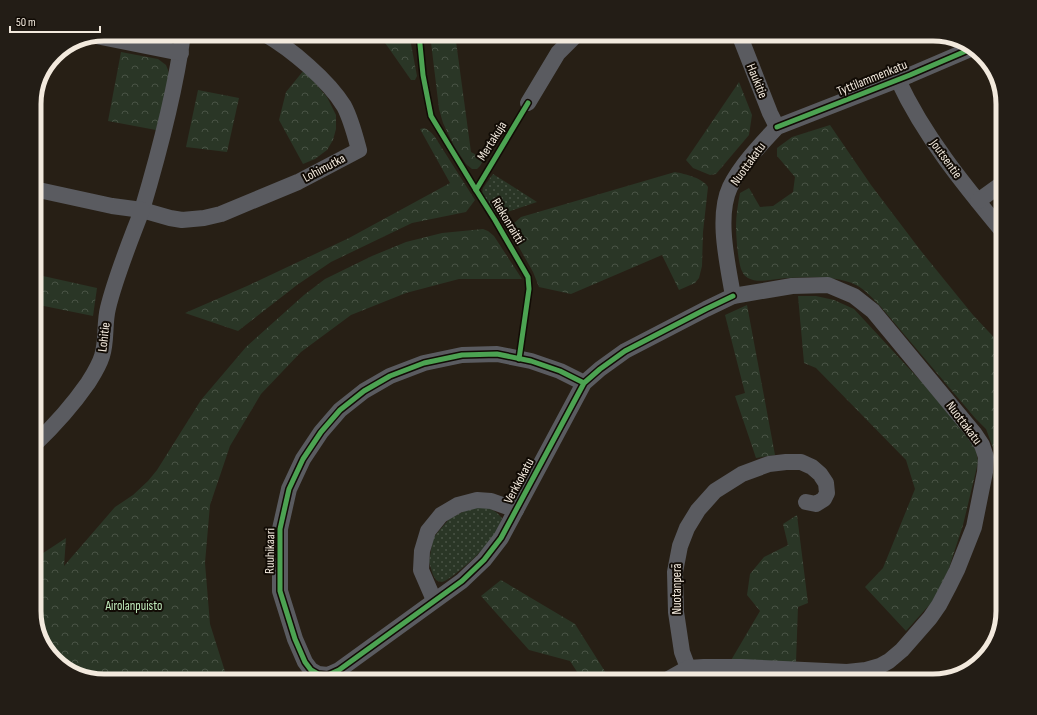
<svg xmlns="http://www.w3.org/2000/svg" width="1037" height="715" font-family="'Sofia Sans Condensed',sans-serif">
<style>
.grass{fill:url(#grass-dots)}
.forest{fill:url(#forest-crowns)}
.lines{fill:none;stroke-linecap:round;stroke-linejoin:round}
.minor{stroke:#5a5b60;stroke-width:16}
.cycleway-casing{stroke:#110b05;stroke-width:8}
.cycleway{stroke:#4ca352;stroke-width:5}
.labels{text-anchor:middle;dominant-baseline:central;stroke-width:4;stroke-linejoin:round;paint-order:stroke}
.street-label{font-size:13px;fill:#f2e9dd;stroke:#110b05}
.park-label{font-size:13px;fill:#bfe9ba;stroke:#110b05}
.rim{fill:none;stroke:#f2e9dd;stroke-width:5}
</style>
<defs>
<pattern id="grass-dots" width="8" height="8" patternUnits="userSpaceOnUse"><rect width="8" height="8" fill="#2a3626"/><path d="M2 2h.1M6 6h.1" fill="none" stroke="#495345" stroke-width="1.8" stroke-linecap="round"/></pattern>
<pattern id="forest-crowns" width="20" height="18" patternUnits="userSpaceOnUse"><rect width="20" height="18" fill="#2a3626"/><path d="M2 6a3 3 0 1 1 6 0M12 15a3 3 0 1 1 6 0" fill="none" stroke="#495345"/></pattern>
</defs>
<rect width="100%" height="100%" fill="#271f15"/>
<g class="grass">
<polygon points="493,174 537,202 501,214 495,213 482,194 483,188"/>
<path d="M483 507C492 509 496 511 502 518 497 539 472 561 455 574 451 577 446 581 442 582 441 582 437 581 436 580L433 575 429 562 433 538 438 532 450 518 471 508Z"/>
</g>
<g class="forest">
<polygon points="378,34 410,34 411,44 417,76 415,80 411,80 388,47"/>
<polygon points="430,34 455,34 471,152 484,159 480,166 477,169 472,169 466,164 454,146 443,123 439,109"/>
<polygon points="121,52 158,59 166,65 168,70 170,78 156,130 108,121"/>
<polygon points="304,70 327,97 336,115 336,129 333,140 327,150 315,159 303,164 279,120 286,92"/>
<polygon points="739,82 752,115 749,135 716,174 710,175 693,168 686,160"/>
<polygon points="198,90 239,98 227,152 186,147"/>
<path d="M830 125 871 185 921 251 973 315 1003 347V481L993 478 995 464V453L986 429 975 418 881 307C873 299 866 290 856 285 836 275 799 277 778 279 768 280 757 283 748 278 745 276 743 274 742 271 738 264 736 235 736 226 736 215 738 204 740 193L749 188 760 207 773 206 793 192 795 177 777 156V148L792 137Z"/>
<path d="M424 128C429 130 431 132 435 137L475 200 466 212 412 223 331 262 297 285 238 331 185 313 247 286 349 238 450 183 420 129Z"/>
<path d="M675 172C685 174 703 178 708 187L703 232 702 266 699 278 695 283 679 290 662 255 571 294 539 287 533 272 512 235 513 224 521 217Z"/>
<polygon points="483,229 488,231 494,236 522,279 459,279 406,293 351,315 301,352 261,394 230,446 210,505 205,563 210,624 228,681 104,681 65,669 43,646 34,615 34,559 66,538 64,566 115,507 133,495 148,481 157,470 201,400 246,347 304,295 325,279 372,256 406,242 442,233"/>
<polygon points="34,274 97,288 93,316 34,304"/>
<polygon points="798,296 816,296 834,300 854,309 929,390 967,436 976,450 978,462 975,475 963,525 948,571 932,602 906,631 865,587 883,568 915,489 906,460 816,368 804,363"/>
<polygon points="747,305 775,455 756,458 735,396 745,393 725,315"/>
<polygon points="797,515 808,603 798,607 796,662 730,662 760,611 747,595 750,574 764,557 788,545 783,524"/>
<polygon points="501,580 575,624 611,681 583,681 570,661 529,650 481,596"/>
</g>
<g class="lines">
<g class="minor">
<path d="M183 34C175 94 159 153 142 210L170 218 182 220 204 218 221 214 298 182 359 150C355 135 351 119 344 106 328 80 291 49 265 34"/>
<polyline points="739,34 770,113 777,127"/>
<polyline points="96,36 181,53"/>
<path d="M898 80C924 136 964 185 1003 232"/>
<polyline points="528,103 558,53 577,34"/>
<path d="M34 189 112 206 142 210C130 242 116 275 108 308 104 324 107 341 102 356 99 366 93 375 88 383 72 406 54 426 34 445"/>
<polyline points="978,201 1003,183"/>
<polyline points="584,383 560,371 531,361 497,354 462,355 424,363 390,376 364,391 340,410 321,432 303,459 289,489 280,529 280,591 295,639 305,662 311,670 318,674 328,675 339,670 462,581 484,560 501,538 584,383 600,369 625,351 706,309 733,296"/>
<polyline points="434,600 421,570 422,551 428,531 441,515 458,505 477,500 491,501 516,510"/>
<polyline points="688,668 682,652 676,612 675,572 680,546 687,528 698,510 715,491 742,474 769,464 786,462 801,462 812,467 820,474 826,483 827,493 824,499 816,504 806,502"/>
<path d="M665 681 688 668 704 667H741L847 672 866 670 880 666 889 661 902 650 930 618 939 605 949 586 957 570 974 527 985 472 986 457 982 445 974 433 873 311 854 296 828 285 792 286 733 296C728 265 716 217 730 187 740 166 761 144 777 127L910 75 973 48"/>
</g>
<defs>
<g id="cycleway">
<polyline points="419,34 423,75 431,116 476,190 495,220 528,277 529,289 519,359"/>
<polyline points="777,127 910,75 973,48"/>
<polyline points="476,190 528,103"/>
<polyline points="584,383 560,371 531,361 497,354 462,355 424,363 390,376 364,391 340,410 321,432 303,459 289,489 280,529 280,591 295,639 305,662 311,670 318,674 328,675 339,670 462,581 484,560 501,538 584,383 600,369 625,351 706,309 733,296"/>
</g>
</defs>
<use href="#cycleway" class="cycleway-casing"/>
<use href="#cycleway" class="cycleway"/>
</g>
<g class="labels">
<g class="street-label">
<text transform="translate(872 78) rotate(-22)">Tyttilammenkatu</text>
<text transform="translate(757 81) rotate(68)">Haukitie</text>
<text transform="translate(492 141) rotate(-58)">Mertakuja</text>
<text transform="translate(946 159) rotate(54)">Joutsentie</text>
<text transform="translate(748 164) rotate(-54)">Nuottakatu</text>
<text transform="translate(324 168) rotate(-28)">Lohimutka</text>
<text transform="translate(508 221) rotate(59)">Riekonraitti</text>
<text transform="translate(104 337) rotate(-83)">Lohitie</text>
<text transform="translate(964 423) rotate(53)">Nuottakatu</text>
<text transform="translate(519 481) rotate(-62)">Verkkokatu</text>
<text transform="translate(270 551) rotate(-89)">Ruuhikaari</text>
<text transform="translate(677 589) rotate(-90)">Nuotanperä</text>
</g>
<g class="park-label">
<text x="134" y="606">Airolanpuisto</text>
</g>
</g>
<path d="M0 0H1037V715H0ZM104 41H933A63 63 0 0 1 996 104V611A63 63 0 0 1 933 674H104A63 63 0 0 1 41 611V104A63 63 0 0 1 104 41Z" fill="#231d16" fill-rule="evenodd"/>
<path class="rim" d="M104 41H933A63 63 0 0 1 996 104V611A63 63 0 0 1 933 674H104A63 63 0 0 1 41 611V104A63 63 0 0 1 104 41Z"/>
<path d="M10 26v6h90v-6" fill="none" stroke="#f2e9dd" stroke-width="2"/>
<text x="16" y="26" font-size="12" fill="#f2e9dd" stroke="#110b05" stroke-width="3" paint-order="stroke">50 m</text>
</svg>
